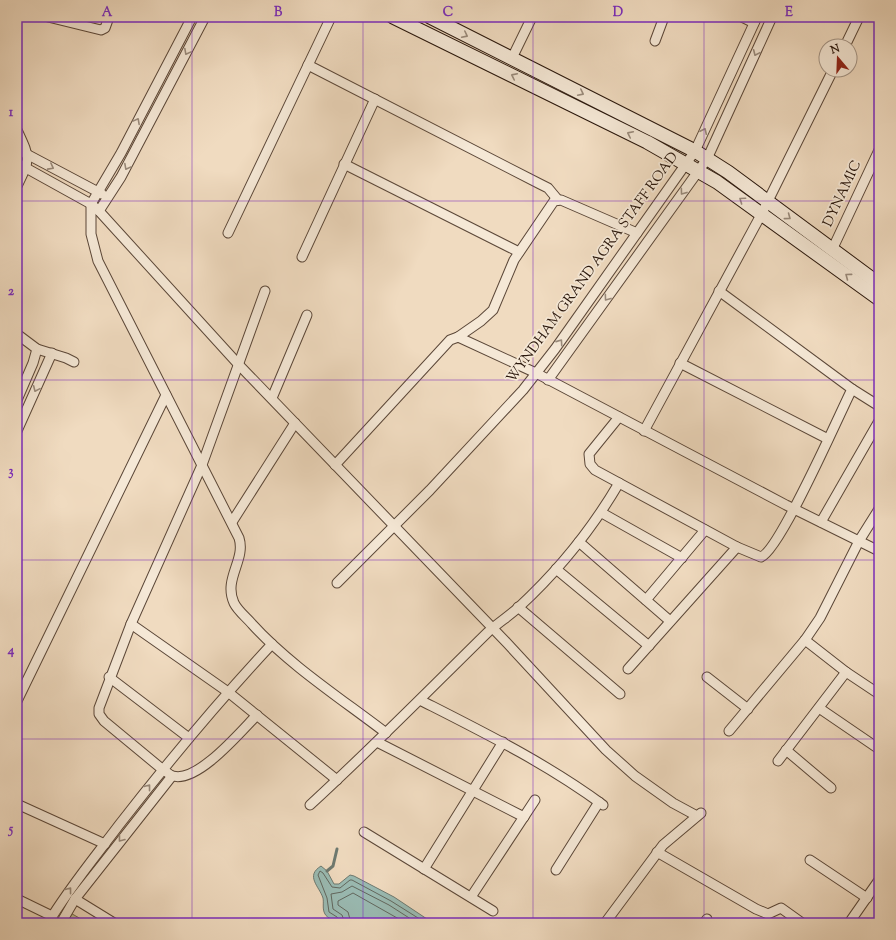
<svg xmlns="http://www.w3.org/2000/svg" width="896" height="940" font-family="'Sorts Mill Goudy',serif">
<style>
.grass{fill:url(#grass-dots);stroke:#746a4c}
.water{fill:#9abbb3;stroke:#6d7970}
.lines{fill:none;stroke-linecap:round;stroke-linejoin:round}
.shore{stroke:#62685f;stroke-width:1}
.stream{stroke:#6d7970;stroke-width:3}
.street-casing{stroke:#5b4738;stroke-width:11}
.secondary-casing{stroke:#29160b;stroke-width:15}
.street{stroke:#f5e8d6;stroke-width:9}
.secondary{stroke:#f5e8d6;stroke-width:13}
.oneway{stroke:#998a7b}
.grid{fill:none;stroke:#7b2cbf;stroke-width:1;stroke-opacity:0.55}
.labels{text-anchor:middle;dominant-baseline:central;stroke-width:3.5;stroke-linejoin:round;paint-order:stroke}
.street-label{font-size:14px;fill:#29160b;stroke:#f5e8d6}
.neatline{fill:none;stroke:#7b2cbf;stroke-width:1.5}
.grid-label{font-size:13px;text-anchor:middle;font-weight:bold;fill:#7b2cbf}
</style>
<defs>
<pattern id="grass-dots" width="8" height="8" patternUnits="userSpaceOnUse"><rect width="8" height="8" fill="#bfbe8e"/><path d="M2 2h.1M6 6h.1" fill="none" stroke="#a4a379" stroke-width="1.8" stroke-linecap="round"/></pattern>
</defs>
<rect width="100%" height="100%" fill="#f0dbc0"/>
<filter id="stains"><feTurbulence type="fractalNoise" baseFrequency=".005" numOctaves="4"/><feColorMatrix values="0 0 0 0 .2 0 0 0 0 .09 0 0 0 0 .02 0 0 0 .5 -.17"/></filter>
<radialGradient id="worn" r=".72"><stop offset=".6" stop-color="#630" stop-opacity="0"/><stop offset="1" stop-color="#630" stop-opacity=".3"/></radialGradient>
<polygon class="grass" points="67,911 88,923 58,923"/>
<path class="water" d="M321 866 327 871 334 884H339L350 875 354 876 394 897 433 923H337C334 920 327 918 325 914 322 909 324 903 323 898 319 886 305 876 321 866Z"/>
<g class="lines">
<g class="shore">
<polyline points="340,923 337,917 329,912 327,898 318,875 320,871 323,873 332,887 340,888 350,880 352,880 391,901 426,923"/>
<polyline points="345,923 342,915 333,909 331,894 342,892 352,886 389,905 417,923"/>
<polyline points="351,923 348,912 338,905 338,901 353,893 406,923"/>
</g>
<polyline class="stream" points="327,871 333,866 337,849"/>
<defs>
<g id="street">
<polyline points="48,17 101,30 105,28 109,17"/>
<path d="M192 17 121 153 91 204V234L98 261 239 538C246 560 223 579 234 603 238 611 246 617 252 624 288 664 343 700 386 733"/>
<polyline points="742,17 754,23"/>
<polyline points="655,41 664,17"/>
<polyline points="845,46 859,17"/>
<polyline points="512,58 532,17"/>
<polyline points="308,65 540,184 548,188 558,200"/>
<path d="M17 130C30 158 31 158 17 186"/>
<polyline points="17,149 102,194"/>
<polyline points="17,163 91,204 99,211 239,365 507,643 606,750 635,776 673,803 697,816"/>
<polyline points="344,164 519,252"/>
<polyline points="99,211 121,177 205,17"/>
<polyline points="228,233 331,17"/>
<polyline points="832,250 879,150"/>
<polyline points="302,257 375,99"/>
<polyline points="719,291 852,389 879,406"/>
<polyline points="17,334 37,349 66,358 74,362"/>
<polyline points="458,337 481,321 493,310 514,260 554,201 561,200 637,233"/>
<polyline points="680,363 828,439"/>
<polyline points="548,380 707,159 772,17"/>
<polyline points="272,398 307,315"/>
<polyline points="17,400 33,363 37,349"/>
<path d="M619 417 589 454 590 464 595 470 737 547 761 557C780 550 839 415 852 389"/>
<polyline points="17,431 52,353"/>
<polyline points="644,431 762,213 833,70"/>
<polyline points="335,465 450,340 458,337 536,373 786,505 879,551"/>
<polyline points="602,513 682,558"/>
<polyline points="232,522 295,423"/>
<polyline points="821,522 879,421"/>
<polyline points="579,542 670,621"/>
<polyline points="556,569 649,646"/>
<polyline points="337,583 430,490 523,390 555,349 695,151 757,17"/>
<polyline points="646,600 705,530"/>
<polyline points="518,607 620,694"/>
<polyline points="131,624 228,692 337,780"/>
<polyline points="805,640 846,672 879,694"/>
<polyline points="628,669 737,547"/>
<polyline points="109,677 189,738"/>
<polyline points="707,677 748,709"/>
<path d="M420 700C483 732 546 763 603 805"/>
<polyline points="17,701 166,395"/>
<polyline points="819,708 879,749"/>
<path d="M257 715C241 731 198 783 173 776 169 775 166 771 162 769L104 721 99 714V708L131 624 202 465 265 291"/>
<polyline points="729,731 805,640 820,618 859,541 879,509"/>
<polyline points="377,742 524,817"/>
<polyline points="786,750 831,788"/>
<polyline points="778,761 846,672"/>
<polyline points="17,804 105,844"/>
<path d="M310 805C371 749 429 690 488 632 498 623 509 616 519 607 558 571 592 529 619 483"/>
<polyline points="364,832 493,911"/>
<polyline points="657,852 756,909 768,914 781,908 802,923"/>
<polyline points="810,860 867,898"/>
<polyline points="424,869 503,742"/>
<polyline points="556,870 599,802"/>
<polyline points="471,897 535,800"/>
<polyline points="17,899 52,916"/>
<polyline points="75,899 114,923"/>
<path d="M48 923C69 888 95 857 119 825 168 762 218 702 272 644"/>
<polyline points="61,923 75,899 172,776"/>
<polyline points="605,923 663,845 701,813"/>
<polyline points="704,923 707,919"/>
<polyline points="849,923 879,880"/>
</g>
<g id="secondary">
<polyline points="393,17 647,142 717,182 879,299"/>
<polyline points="430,17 695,151 728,172 879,284"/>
</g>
</defs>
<use href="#street" class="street-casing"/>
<use href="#secondary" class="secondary-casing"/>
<use href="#street" class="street"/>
<use href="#secondary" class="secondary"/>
</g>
<defs><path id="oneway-chevron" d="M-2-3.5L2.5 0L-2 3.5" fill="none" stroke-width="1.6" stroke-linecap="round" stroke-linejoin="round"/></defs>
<g class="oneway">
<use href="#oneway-chevron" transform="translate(465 35) rotate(27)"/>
<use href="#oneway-chevron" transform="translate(187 52) rotate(118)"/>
<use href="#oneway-chevron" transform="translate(756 53) rotate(114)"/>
<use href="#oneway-chevron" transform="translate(514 76) rotate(-154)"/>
<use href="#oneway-chevron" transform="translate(581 93) rotate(27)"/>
<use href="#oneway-chevron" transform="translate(137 121) rotate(-62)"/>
<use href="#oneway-chevron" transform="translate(704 131) rotate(-65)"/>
<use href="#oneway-chevron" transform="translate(630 134) rotate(-154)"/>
<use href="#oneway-chevron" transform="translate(51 167) rotate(28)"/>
<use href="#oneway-chevron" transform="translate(127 167) rotate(118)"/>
<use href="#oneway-chevron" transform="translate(683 192) rotate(126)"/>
<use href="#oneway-chevron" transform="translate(742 200) rotate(-145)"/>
<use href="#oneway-chevron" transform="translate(788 217) rotate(37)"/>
<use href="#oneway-chevron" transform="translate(848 276) rotate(-143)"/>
<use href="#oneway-chevron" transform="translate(607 298) rotate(126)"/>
<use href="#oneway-chevron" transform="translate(560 342) rotate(-55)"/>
<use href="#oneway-chevron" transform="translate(36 389) rotate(114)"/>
<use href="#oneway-chevron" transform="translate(148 787) rotate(-52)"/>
<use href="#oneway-chevron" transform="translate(121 839) rotate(128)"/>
<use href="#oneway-chevron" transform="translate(69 890) rotate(-52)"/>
</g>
<path class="grid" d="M192 17V923M363 17V923M533 17V923M704 17V923M17 201H879M17 380H879M17 560H879M17 739H879"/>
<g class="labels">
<g class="street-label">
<text transform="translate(843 194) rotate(-65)">DYNAMIC</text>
<text transform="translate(593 268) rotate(-54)">WYNDHAM GRAND AGRA STAFF ROAD</text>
</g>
</g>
<rect width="896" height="940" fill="none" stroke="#f0dbc0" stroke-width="44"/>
<g transform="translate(838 58) rotate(341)"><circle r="19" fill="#f5e8d6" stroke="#a39485"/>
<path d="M0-3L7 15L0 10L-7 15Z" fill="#8f2418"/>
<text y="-6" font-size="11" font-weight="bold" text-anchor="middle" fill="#29160b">N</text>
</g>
<rect x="22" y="22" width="852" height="896" class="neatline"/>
<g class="grid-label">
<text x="107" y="16">A</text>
<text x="278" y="16">B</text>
<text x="448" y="16">C</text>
<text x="618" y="16">D</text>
<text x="789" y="16">E</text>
<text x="11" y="116">1</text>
<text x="11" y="295">2</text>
<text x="11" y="475">3</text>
<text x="11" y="654">4</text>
<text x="11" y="833">5</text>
</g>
<rect width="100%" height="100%" filter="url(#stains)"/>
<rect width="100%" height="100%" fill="url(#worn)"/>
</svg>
